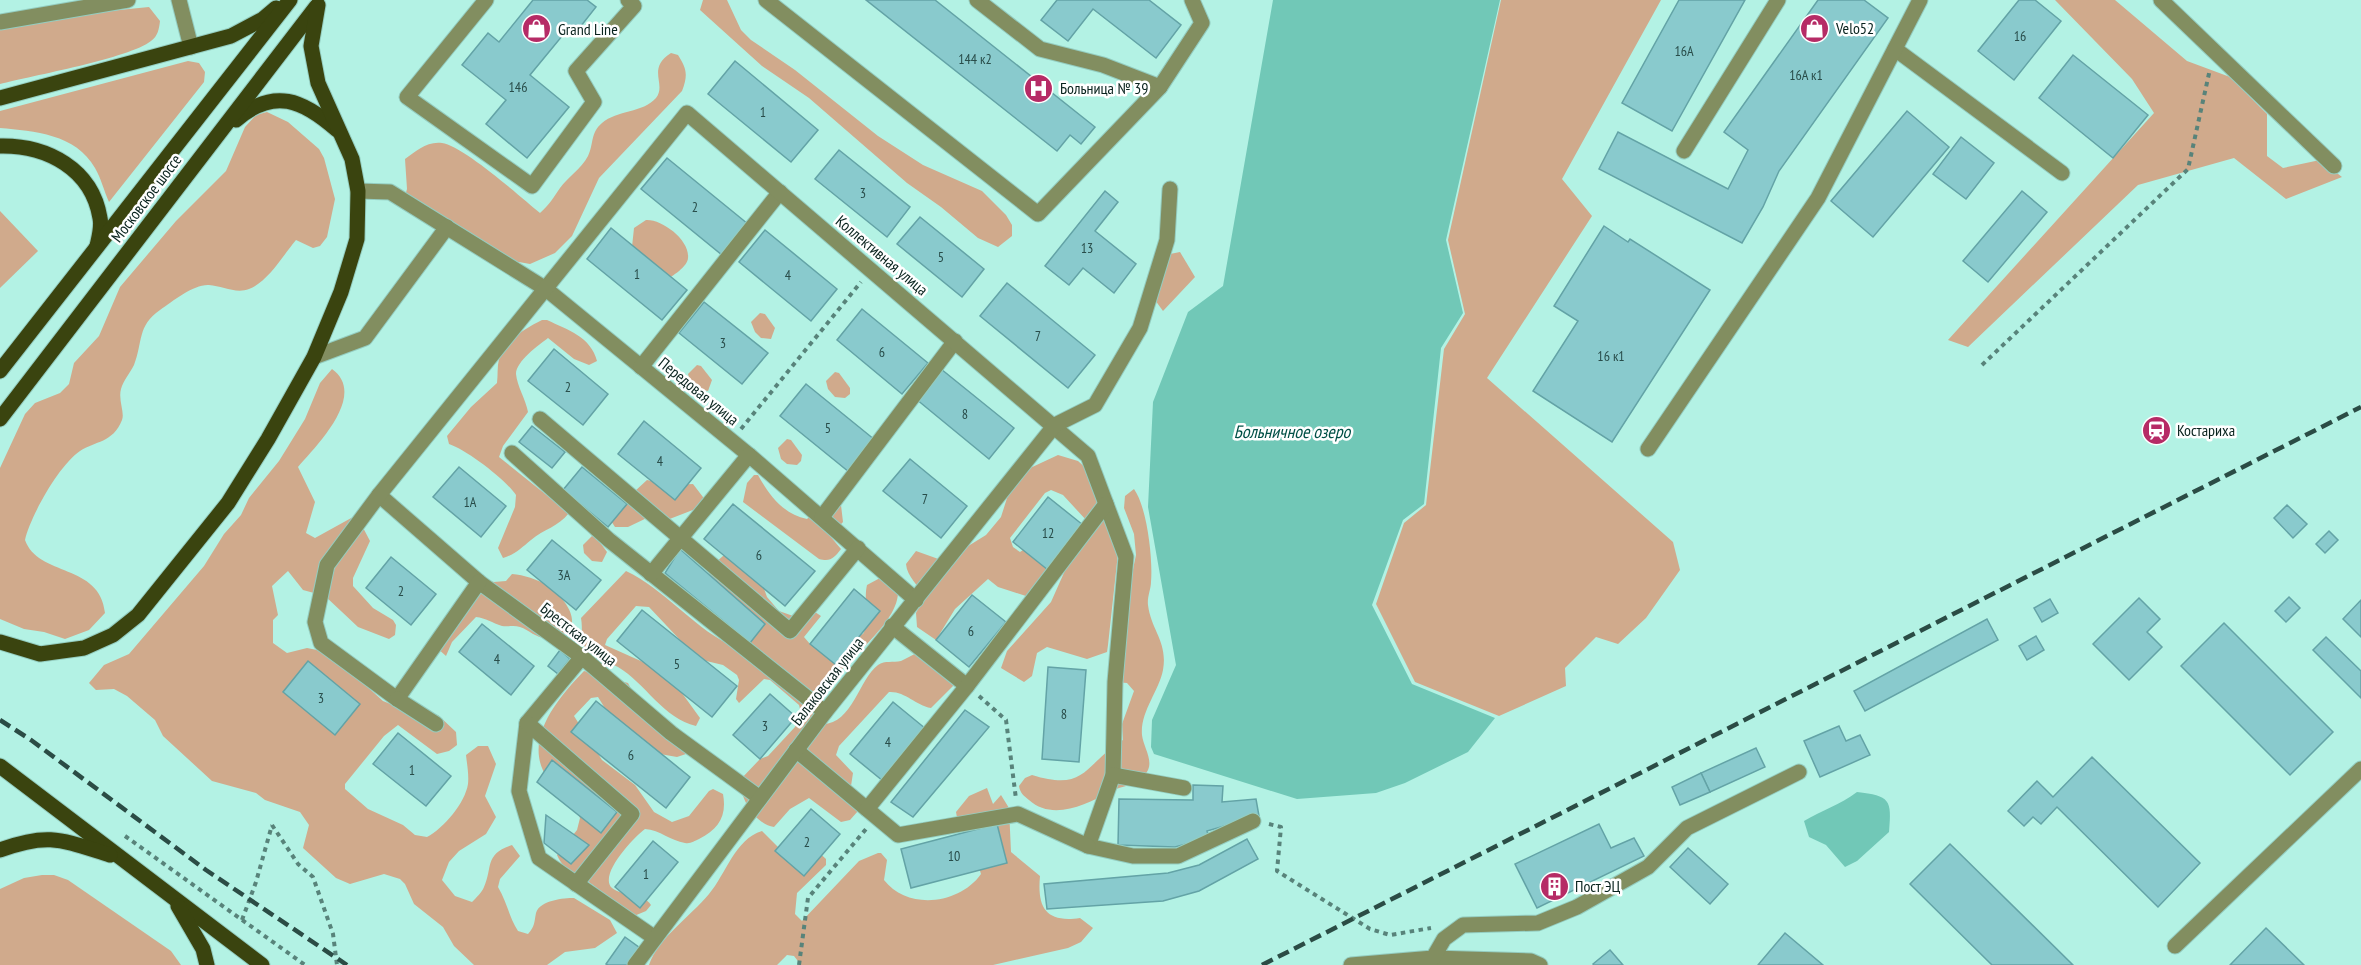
<svg xmlns="http://www.w3.org/2000/svg" width="2361" height="965" font-family="'PT Sans Narrow',sans-serif">
<style>
.green{fill:#d0aa8c}
.water{fill:#71c8b7}
.building{fill:#89cacd;stroke:#63a3a6;stroke-width:1.5}
.lines{fill:none;stroke-linecap:round;stroke-linejoin:round}
.minor-casing{stroke:#94cdc0;stroke-width:17}
.major-casing{stroke:#94cdc0;stroke-width:17}
.path{stroke:#58837a;stroke-width:4;stroke-dasharray:4.5 4.5;stroke-linecap:butt}
.minor{stroke:#828e60;stroke-width:15}
.major{stroke:#3a440f;stroke-width:15}
.rail{stroke:#2b4c45;stroke-width:4.5;stroke-dasharray:12 6;stroke-linecap:butt}
.labels{text-anchor:middle;dominant-baseline:central;stroke-width:5;stroke-linejoin:round;paint-order:stroke}
.number-label{font-size:14px;fill:#284c49}
.poi-label{font-size:16px;fill:#08221d;stroke:#fff;text-anchor:start}
.street-label{font-size:16px;fill:#08221d;stroke:#fff}
.water-label{font-size:18px;font-style:italic;fill:#005046;stroke:#fff}
</style>
<rect width="100%" height="100%" fill="#b3f2e4"/>
<g class="green">
<polygon points="703,0 727,0 741,30 751,40 795,70 878,136 923,165 982,191 1006,215 1012,225 1012,236 998,247 978,238 941,207 907,183 809,98 762,66 700,10"/>
<polygon points="1501,0 1661,0 1562,179 1592,216 1487,378 1673,542 1680,570 1646,618 1618,644 1596,637 1565,668 1566,686 1499,716 1415,682 1376,604 1404,523 1426,505 1444,349 1465,314 1448,240"/>
<polygon points="2055,0 2115,0 2187,61 2230,77 2267,114 2267,156 2283,168 2320,160 2342,177 2286,199 2234,158 2138,185 1968,347 1948,340 2154,113 2132,79"/>
<path d="M149 7 160 21C159 29 158 36 151 41 130 58 31 76 0 84V30L109 11Z"/>
<path d="M671 53 678 55C687 69 688 75 682 91L599 178 572 236 555 253 530 264 519 262 499 268 494 266 405 196 407 189 405 159C416 151 427 141 442 143 462 145 522 198 540 213 549 205 554 197 560 188 568 177 581 169 588 156 594 144 590 133 602 123 617 110 643 113 656 98 667 84 646 69 671 53Z"/>
<path d="M188 61 199 63 205 72 204 82 109 202C104 191 101 178 95 168 76 134 34 131 0 128V111Z"/>
<path d="M267 112 288 122 319 149 324 158 335 199 327 237 320 246 313 248 296 240C284 254 268 282 249 289 236 294 222 286 209 285 194 284 173 301 160 310 137 326 143 342 134 365 130 373 123 381 121 389 118 400 125 413 122 420 113 443 95 441 80 451 59 465 30 517 25 540 38 577 100 563 105 613L89 630 65 639 44 632 24 629 0 619V468L25 414 35 403 60 393 69 384 74 363 99 336 120 287 176 221 226 171 245 127 256 115Z"/>
<polygon points="0,211 38,251 0,288"/>
<path d="M646 220C662 219 690 240 688 258 688 266 672 277 665 280L632 247 634 228Z"/>
<polygon points="1180,252 1195,277 1163,311 1147,289 1148,275 1165,255"/>
<polygon points="760,313 765,314 775,328 771,339 761,338 755,332 751,322"/>
<path d="M542 320H547C568 330 591 337 597 361L589 365 574 359 548 338C539 345 516 361 516 374 517 386 526 400 528 412L503 446 499 457 569 513C558 527 544 529 531 540 521 548 516 554 503 558L498 548 515 507 516 495C505 479 467 450 449 444L447 436 471 407 497 383C498 375 497 367 499 359 505 340 526 328 542 320Z"/>
<polygon points="697,365 701,366 712,380 708,391 697,389 691,384 688,374"/>
<path d="M332 369C368 395 316 446 298 467L315 502 306 533 315 538 353 517 359 520 370 541 353 578V586L373 608 393 620 396 625 395 635 389 639 358 627 325 596 303 590 288 571 272 586 278 615 273 620V643L287 653 307 648 317 650 342 664 383 701 408 711 438 715 456 732 457 745 449 751 437 754 398 725 384 736 345 784V789L368 809 403 825 415 835 427 837C444 828 465 803 468 784 469 775 467 764 466 755L478 746H488L496 764 485 796 496 817 486 834 459 851 449 862 442 880 455 896 472 902C476 898 482 892 484 887 493 867 484 854 512 845L520 856 500 879 498 887C507 902 509 917 518 931L528 934C535 926 534 923 536 913 540 900 564 898 574 898L610 920 617 933 595 948 565 952 547 965H474L454 946 443 927 414 904 405 884 400 879 384 874 350 884 336 878 303 848 309 825 300 812 265 800 256 793 212 781 163 736 155 720 127 696 114 689 96 690 89 683 104 665 129 654 204 566 224 534 241 515 249 498 279 461 305 419 320 383Z"/>
<polygon points="835,372 839,373 850,388 850,394 845,398 835,397 828,389 826,381"/>
<polygon points="787,439 791,440 802,455 801,461 797,465 787,464 781,459 778,448"/>
<path d="M1058 455 1078 461 1088 470 1120 535 1108 645 1107 652 1087 659 1047 647 1037 653 1032 676 1024 682 1001 668 1007 651 1051 602 1087 521 1063 495 1051 490 1045 493 1010 538 1013 547 1020 552 1050 532 1061 557 1029 597 998 587 988 579 955 609 936 640 917 627 916 613 924 597C919 585 907 577 906 564L916 551 944 561 986 535 1001 517 1008 495 1028 469Z"/>
<path d="M754 475H758C769 495 783 514 807 519L820 506 830 501 841 505 843 522 830 536 841 549C834 558 831 562 819 559L743 502 747 483Z"/>
<polygon points="647,480 668,485 693,484 706,501 698,508 667,520 651,516 628,527 615,527 602,507 634,492"/>
<path d="M1134 489C1147 507 1153 559 1151 582 1151 589 1147 597 1148 605 1151 630 1168 642 1163 670 1159 691 1140 712 1142 735 1143 746 1153 759 1148 770 1140 786 1123 785 1109 792 1086 805 1052 821 1029 800 1024 796 1020 793 1019 786L1025 778 1032 775C1087 792 1083 765 1123 740L1122 724 1134 691 1127 683 1115 682 1127 598 1136 555 1134 534 1124 508 1125 496Z"/>
<polygon points="592,536 596,537 607,552 602,562 592,561 584,553 583,545"/>
<path d="M723 556H742L757 569 767 597 779 611 796 617 812 610 821 616 804 637 810 644 820 648 863 634C871 619 863 602 867 585L880 578 898 593C897 628 833 668 819 700 817 705 816 712 814 718L822 724C852 725 859 679 878 665 885 660 893 663 901 661 907 658 913 655 918 652L952 675 953 686 931 708C915 705 905 691 889 692L839 746 836 755 853 773 851 786 858 811 850 820 841 822 809 798 790 809 774 827C754 823 741 800 740 780L760 759 768 756 795 727 801 713 799 705 770 680 764 679 739 703 736 699 739 680 737 675 723 665 698 659 649 607 636 606 607 639 605 645 652 666 679 689 700 718 696 726C664 719 645 683 618 667 607 661 594 659 586 649 580 641 583 628 581 618L626 571C664 589 690 624 728 644L747 636 707 570Z"/>
<path d="M512 574C524 575 537 579 548 586 571 602 589 636 546 638 536 638 529 630 520 627 514 625 508 627 502 626 492 623 486 618 476 617L452 642 446 656 437 648C444 617 454 594 483 579L494 582 506 581Z"/>
<path d="M584 671 628 683 638 702 666 718 697 744 695 751 677 757 660 754 616 726 598 697 591 698 574 716 602 760 635 785 654 812 672 822 689 816 709 791 713 789 723 794C727 816 719 829 699 839 694 841 691 844 685 843 671 841 660 830 645 829 634 837 598 875 612 888 623 897 643 892 651 905L646 911 634 916C619 907 607 896 593 885 580 875 564 872 557 855L577 830 580 818C573 802 558 792 548 779 521 741 558 698 584 671Z"/>
<path d="M987 788 993 804 1001 795 1009 808 1011 852 1040 876C1037 908 1046 923 1080 918L1093 928 1081 942 1068 948 993 965H801L794 956 787 955 777 965H649C659 937 690 917 709 894 726 874 735 839 762 831L778 847C804 841 808 841 826 859V865L797 893 795 914 802 921 859 861 878 853H881L887 860 884 880C908 911 960 904 981 874L971 841 958 823 956 812 969 796Z"/>
<polygon points="42,875 54,875 68,880 171,951 181,965 0,965 0,889 24,878"/>
</g>
<g class="water">
<polygon points="1273,0 1500,0 1446,240 1463,313 1441,348 1424,504 1403,520 1372,605 1412,684 1495,718 1468,752 1405,783 1376,793 1297,799 1154,754 1151,747 1152,720 1176,665 1148,507 1153,402 1188,312 1223,286"/>
<path d="M1857 792C1890 796 1892 799 1889 832L1857 861 1845 867 1826 845 1809 837 1804 821C1822 810 1840 805 1857 792Z"/>
</g>
<g class="building">
<polygon points="533,0 587,0 596,7 573,36 567,30 530,75 569,107 527,158 486,124 506,100 462,65 488,33 499,42"/>
<polygon points="866,0 935,0 1095,127 1081,144 1070,135 1057,151"/>
<polygon points="1057,0 1149,0 1181,25 1156,58 1093,9 1068,41 1041,20"/>
<polygon points="1679,0 1745,0 1672,131 1622,103"/>
<polygon points="1818,0 1864,0 1888,18 1779,171 1763,207 1742,243 1599,169 1618,132 1728,189 1748,150 1724,132"/>
<polygon points="2019,0 2035,0 2061,21 2014,80 1978,51"/>
<polygon points="2073,55 2148,115 2113,158 2039,98"/>
<polygon points="735,61 818,130 791,162 708,94"/>
<polygon points="1907,111 1949,147 1873,237 1831,201"/>
<polygon points="1961,137 1994,163 1966,199 1933,174"/>
<polygon points="839,150 910,207 887,237 815,179"/>
<polygon points="667,158 748,224 722,255 641,189"/>
<polygon points="1105,191 1118,202 1095,231 1136,264 1114,293 1083,268 1069,285 1045,266"/>
<polygon points="2022,191 2047,212 1988,282 1963,261"/>
<polygon points="920,217 984,269 962,297 897,244"/>
<polygon points="1604,226 1628,242 1630,239 1710,290 1612,442 1533,391 1578,321 1554,306"/>
<polygon points="611,228 687,290 662,320 587,259"/>
<polygon points="765,230 837,289 811,321 739,262"/>
<polygon points="1007,283 1095,355 1068,388 980,316"/>
<polygon points="704,302 768,353 742,384 679,333"/>
<polygon points="862,309 928,363 902,394 837,340"/>
<polygon points="554,349 608,394 583,425 528,381"/>
<polygon points="941,369 1014,428 989,459 916,399"/>
<polygon points="806,384 875,440 849,472 780,416"/>
<polygon points="644,421 701,468 675,500 618,454"/>
<polygon points="532,426 565,452 552,468 519,442"/>
<polygon points="910,459 967,506 941,538 883,491"/>
<polygon points="459,467 506,506 481,537 433,497"/>
<polygon points="582,467 627,504 608,527 563,490"/>
<polygon points="1048,497 1083,525 1048,570 1013,542"/>
<polygon points="733,504 815,571 785,606 704,539"/>
<polygon points="2287,505 2307,524 2293,538 2274,518"/>
<polygon points="2329,531 2338,540 2325,553 2316,544"/>
<polygon points="552,540 601,580 576,610 527,570"/>
<polygon points="680,549 765,624 750,643 665,573"/>
<polygon points="391,557 436,594 411,625 366,588"/>
<polygon points="854,589 880,611 836,665 810,644"/>
<polygon points="972,595 1006,622 969,667 936,640"/>
<polygon points="2289,597 2300,608 2286,622 2275,611"/>
<polygon points="2139,598 2160,619 2147,632 2162,647 2129,680 2093,644"/>
<polygon points="2050,599 2058,613 2042,622 2034,608"/>
<polygon points="2361,600 2361,637 2343,619"/>
<polygon points="642,610 737,686 712,717 617,641"/>
<polygon points="1987,619 1998,640 1865,711 1854,691"/>
<polygon points="2224,623 2333,732 2290,775 2181,666"/>
<polygon points="482,624 534,666 511,695 459,652"/>
<polygon points="2036,636 2044,650 2027,660 2019,646"/>
<polygon points="2326,637 2361,671 2361,698 2313,650"/>
<polygon points="560,650 570,659 558,674 548,666"/>
<polygon points="308,661 360,704 335,735 283,692"/>
<polygon points="1048,667 1086,670 1079,762 1042,759"/>
<polygon points="770,694 796,717 760,759 733,735"/>
<polygon points="596,701 690,777 666,808 571,732"/>
<polygon points="893,702 926,729 883,781 850,754"/>
<polygon points="965,710 989,727 913,817 891,802"/>
<polygon points="1839,726 1846,741 1860,735 1870,755 1820,777 1804,741"/>
<polygon points="398,733 451,776 426,806 373,764"/>
<polygon points="1756,748 1765,767 1710,792 1701,773"/>
<polygon points="2092,757 2200,863 2158,907 2057,807 2041,824 2033,817 2024,826 2008,811 2037,781 2053,797"/>
<polygon points="552,760 617,812 601,833 537,782"/>
<polygon points="1701,773 1710,792 1680,805 1672,787"/>
<polygon points="1193,785 1223,786 1222,802 1256,799 1259,816 1207,831 1209,838 1175,847 1118,845 1119,799 1193,800"/>
<polygon points="811,809 840,834 804,876 775,851"/>
<polygon points="546,815 589,845 571,864 544,843"/>
<polygon points="997,824 1007,863 911,888 901,849"/>
<polygon points="1599,824 1611,848 1634,838 1644,856 1537,908 1515,864"/>
<polygon points="1247,839 1258,859 1199,891 1163,901 1047,909 1044,884 1168,873 1199,865"/>
<polygon points="653,841 678,862 640,908 615,887"/>
<polygon points="1950,844 2073,965 1992,965 1910,884"/>
<polygon points="1688,848 1728,884 1710,904 1670,867"/>
<polygon points="2266,928 2304,965 2230,965"/>
<polygon points="1785,933 1823,965 1758,965"/>
<polygon points="625,937 640,948 628,965 608,965 606,964"/>
<polygon points="1610,950 1623,965 1594,965 1593,964"/>
</g>
<g class="lines">
<defs>
<g id="minor">
<polyline points="179,0 191,47"/>
<polyline points="486,0 407,97 532,186 594,102 576,71 634,6 628,0"/>
<polyline points="766,0 1038,214 1160,87 1103,65 1040,49 977,0"/>
<polyline points="2161,0 2334,166"/>
<polyline points="0,22 128,0"/>
<polyline points="1895,49 2062,173"/>
<polyline points="1160,87 1202,23 1192,0"/>
<polyline points="1684,151 1778,0"/>
<polyline points="358,191 390,192 546,289 749,455 916,600"/>
<polyline points="314,357 365,338 447,227"/>
<polyline points="641,367 780,192"/>
<polyline points="540,419 790,631 858,548"/>
<polyline points="1648,449 1818,198 1920,0"/>
<polyline points="512,453 609,540 825,712"/>
<polyline points="379,495 479,582 582,657 671,733 760,798"/>
<polyline points="822,517 955,341"/>
<polyline points="651,574 749,455"/>
<polyline points="479,582 397,699 321,643 315,622 327,565 379,495 687,113 1088,456 1126,557 1115,682 1113,775 1088,846 1133,856 1178,856 1253,821"/>
<polyline points="892,626 967,686 1106,504"/>
<polyline points="582,657 527,723 519,791 539,858 655,938"/>
<polyline points="397,699 436,724"/>
<polyline points="527,723 632,814 576,884"/>
<polyline points="796,750 898,835 1018,814 1088,846"/>
<polyline points="1113,775 1184,788"/>
<polyline points="867,809 967,686"/>
<polyline points="2175,946 2361,769"/>
<polyline points="1433,958 1531,961 1540,965"/>
<polyline points="635,965 825,712 1055,425 1095,405 1140,328 1167,240 1170,189"/>
<polyline points="1351,965 1433,958 1444,939 1463,925 1538,923 1577,907 1648,867 1687,828 1799,772"/>
</g>
<g id="major">
<polyline points="0,98 231,36 263,19 276,8"/>
<path d="M236 120C274 87 303 100 337 130"/>
<path d="M0 146C47 145 92 169 100 218 102 227 99 237 97 246"/>
<polyline points="0,371 290,0"/>
<polyline points="0,419 316,7"/>
<polyline points="0,642 40,654 84,648 113,635 138,615 228,503 268,439 314,357 341,292 357,239 358,191 352,159 318,83 311,46 318,5"/>
<polyline points="0,766 262,965"/>
<path d="M0 850C49 832 62 840 110 855"/>
<polyline points="178,906 203,949 207,965"/>
</g>
</defs>
<use href="#minor" class="minor-casing"/>
<use href="#major" class="major-casing"/>
<g class="path">
<polyline points="1982,365 2188,169 2210,69"/>
<polyline points="741,429 861,282"/>
<polyline points="979,696 1006,720 1016,799"/>
<polyline points="1269,824 1281,827 1277,871 1370,929 1390,935 1431,928"/>
<polyline points="272,825 298,864 313,877 333,934 337,965"/>
<polyline points="125,836 305,965"/>
<polyline points="242,920 256,882 272,825"/>
<polyline points="799,965 808,898 866,829"/>
</g>
<use href="#minor" class="minor"/>
<use href="#major" class="major"/>
<g class="rail">
<polyline points="0,720 31,740 206,870 347,965"/>
<polyline points="1262,965 2361,407"/>
</g>
</g>
<defs>
<symbol id="shop-disc" viewBox="-11 -11 22 22"><circle r="9.5" fill="#b62b66" stroke="#fff"/><path d="M-5-2.5h2.3a2.7 3.5 0 0 1 5.4 0H5L5.5 6h-11ZM-1.5-2.5h3a1.5 2.3 0 0 0-3 0Z" fill="#fff"/></symbol>
<symbol id="hospital-disc" viewBox="-11 -11 22 22"><circle r="9.5" fill="#b62b66" stroke="#fff"/><path d="M-5-5h3v3.5h4V-5h3V5h-3V1.5h-4V5h-3Z" fill="#fff"/></symbol>
<symbol id="station-disc" viewBox="-11 -11 22 22"><circle r="9.5" fill="#b62b66" stroke="#fff"/><path d="M-3-6H3Q5-6 5-4V2Q5 4 3 4L4.5 6H3L1.5 4h-3L-3 6H-4.5L-3 4Q-5 4-5 2V-4Q-5-6-3-6ZM-3.5-4v3h7v-3ZM-3.5 1v1.5H-2V1ZM2 1v1.5H3.5V1Z" fill="#fff"/></symbol>
<symbol id="building-disc" viewBox="-11 -11 22 22"><circle r="9.5" fill="#b62b66" stroke="#fff"/><path d="M-4-6H4V6H1V3H-1V6H-4ZM-2.5-4.3h1.7v1.8h-1.7ZM.8-4.3h1.7v1.8H.8ZM-2.5-1h1.7V.8h-1.7ZM.8-1h1.7V.8H.8Z" fill="#fff"/></symbol>
</defs>
<g fill-rule="evenodd">
<use href="#shop-disc" x="1798" y="12" width="33" height="33"/>
<use href="#shop-disc" x="520" y="12" width="33" height="33"/>
<use href="#hospital-disc" x="1022" y="72" width="33" height="33"/>
<use href="#station-disc" x="2140" y="414" width="33" height="33"/>
<use href="#building-disc" x="1538" y="870" width="33" height="33"/>
</g>
<g class="labels">
<g class="number-label">
<text x="2020" y="36">16</text>
<text x="1684" y="51">16А</text>
<text x="975" y="59">144 к2</text>
<text x="1806" y="75">16А к1</text>
<text x="518" y="87">146</text>
<text x="763" y="112">1</text>
<text x="863" y="193">3</text>
<text x="695" y="207">2</text>
<text x="1087" y="248">13</text>
<text x="941" y="257">5</text>
<text x="637" y="274">1</text>
<text x="788" y="275">4</text>
<text x="1038" y="336">7</text>
<text x="723" y="343">3</text>
<text x="882" y="352">6</text>
<text x="1611" y="356">16 к1</text>
<text x="568" y="387">2</text>
<text x="965" y="414">8</text>
<text x="828" y="428">5</text>
<text x="660" y="461">4</text>
<text x="925" y="499">7</text>
<text x="470" y="502">1А</text>
<text x="1048" y="533">12</text>
<text x="759" y="555">6</text>
<text x="564" y="575">3А</text>
<text x="401" y="591">2</text>
<text x="971" y="631">6</text>
<text x="497" y="659">4</text>
<text x="677" y="664">5</text>
<text x="321" y="698">3</text>
<text x="1064" y="714">8</text>
<text x="765" y="726">3</text>
<text x="888" y="742">4</text>
<text x="631" y="755">6</text>
<text x="412" y="770">1</text>
<text x="807" y="842">2</text>
<text x="954" y="856">10</text>
<text x="646" y="874">1</text>
</g>
<g class="poi-label">
<text x="1836" y="28">Velo52</text>
<text x="558" y="29">Grand Line</text>
<text x="1060" y="88">Больница № 39</text>
<text x="2177" y="430">Костариха</text>
<text x="1575" y="886">Пост ЭЦ</text>
</g>
<g class="street-label">
<text transform="translate(146 198) rotate(-53)">Московское шоссе</text>
<text transform="translate(882 255) rotate(40)">Коллективная улица</text>
<text transform="translate(699 391) rotate(39)">Передовая улица</text>
<text transform="translate(579 634) rotate(38)">Брестская улица</text>
<text transform="translate(827 681) rotate(-52)">Балаковская улица</text>
</g>
<g class="water-label">
<text x="1292" y="431">Больничное озеро</text>
</g>
</g>
</svg>
